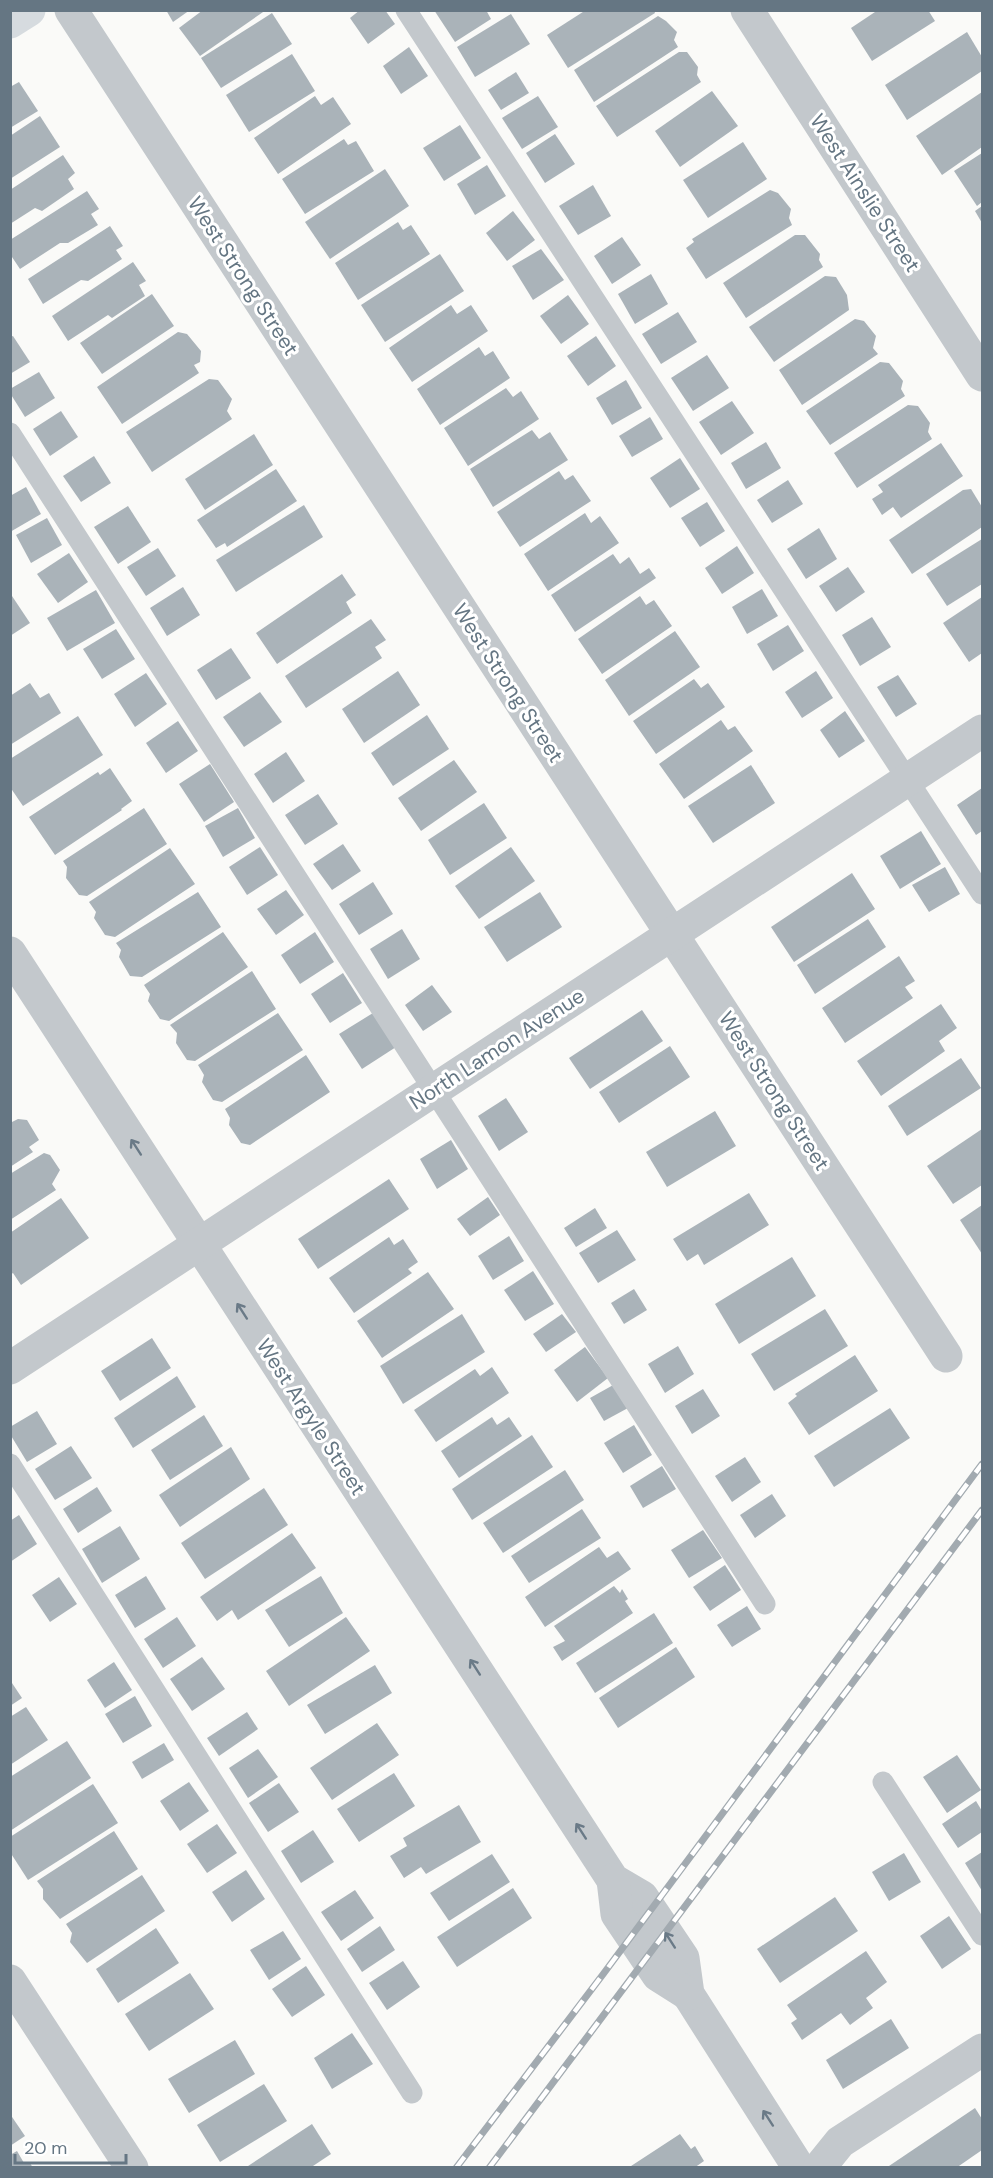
<svg xmlns="http://www.w3.org/2000/svg" width="993" height="2178" font-family="'DM Sans',sans-serif">
<style>
.building{fill:#aab3b9}
.lines{fill:none;stroke-linecap:round;stroke-linejoin:round}
.service{stroke:#c3c8cc;stroke-width:21}
.minor{stroke:#c3c8cc;stroke-width:33}
.primary{stroke:#d6dbdf;stroke-width:33}
.rail-casing{stroke:#a2aab0;stroke-width:7}
.rail{stroke:#fff;stroke-width:4.5;stroke-dasharray:14;stroke-linecap:butt}
.oneway{stroke:#6a7a87}
.labels{text-anchor:middle;dominant-baseline:central;stroke-width:6;stroke-linejoin:round;paint-order:stroke}
.street-label{font-size:21px;fill:#657683;stroke:#fff}
</style>
<rect width="100%" height="100%" fill="#fafaf8"/>
<g class="building">
<polygon points="166,10 190,10 173,22"/>
<polygon points="203,10 266,10 200,56 179,28"/>
<polygon points="360,10 385,10 395,24 368,44 350,18"/>
<polygon points="434,10 486,10 491,19 455,42"/>
<polygon points="586,10 654,10 655,13 568,68 547,35"/>
<polygon points="878,10 928,10 935,21 872,61 851,28"/>
<polygon points="272,13 292,44 221,88 201,58"/>
<polygon points="511,14 530,44 475,77 457,47"/>
<polygon points="658,16 666,21 677,32 674,40 678,47 594,102 574,70"/>
<polygon points="967,32 982,57 982,71 907,120 885,85"/>
<polygon points="409,47 428,76 401,94 383,66"/>
<polygon points="679,52 687,52 698,67 697,75 701,82 617,137 596,106"/>
<polygon points="292,54 315,91 249,132 226,95"/>
<polygon points="516,72 529,93 501,110 488,90"/>
<polygon points="19,82 38,111 10,128 10,87"/>
<polygon points="712,91 738,126 680,167 655,131"/>
<polygon points="982,92 982,147 942,175 916,136"/>
<polygon points="315,96 321,105 333,97 351,124 278,174 254,138"/>
<polygon points="538,96 558,127 522,149 502,118"/>
<polygon points="40,116 60,147 10,179 10,136"/>
<polygon points="460,125 481,158 444,181 423,148"/>
<polygon points="555,134 575,164 545,183 526,153"/>
<polygon points="344,139 348,145 356,141 374,171 305,214 282,179"/>
<polygon points="743,142 767,179 708,218 683,180"/>
<polygon points="982,153 982,202 977,206 954,171"/>
<polygon points="63,155 75,173 68,179 74,189 42,211 35,208 10,224 10,190"/>
<polygon points="487,165 506,196 475,215 457,184"/>
<polygon points="385,169 409,206 330,259 305,222"/>
<polygon points="593,185 611,216 578,235 559,206"/>
<polygon points="770,190 778,193 791,209 789,218 792,225 706,279 686,248 694,242 692,239"/>
<polygon points="87,191 99,209 91,214 98,225 68,243 60,243 20,269 10,254 10,240"/>
<polygon points="982,206 982,223 975,211"/>
<polygon points="513,211 535,240 507,261 486,233"/>
<polygon points="398,222 403,230 411,225 430,254 358,300 335,263"/>
<polygon points="110,226 123,246 116,250 122,259 88,281 81,280 43,304 28,279"/>
<polygon points="795,235 805,235 820,254 819,260 823,267 746,318 723,283"/>
<polygon points="622,237 641,265 612,284 594,256"/>
<polygon points="541,249 564,280 533,300 512,266"/>
<polygon points="440,254 464,291 385,342 361,305"/>
<polygon points="133,262 146,281 139,285 145,296 112,318 108,315 68,341 52,316"/>
<polygon points="651,274 668,304 635,324 618,294"/>
<polygon points="825,276 836,277 847,295 849,310 774,362 749,327"/>
<polygon points="152,294 174,326 102,374 80,343"/>
<polygon points="568,295 589,324 561,344 540,316"/>
<polygon points="451,305 457,314 471,305 488,331 412,382 389,348"/>
<polygon points="678,312 697,342 661,364 642,334"/>
<polygon points="855,319 864,321 876,336 873,348 878,354 802,405 779,370"/>
<polygon points="178,332 187,334 201,351 200,362 194,365 199,373 122,424 97,387"/>
<polygon points="13,336 30,362 10,374 10,337"/>
<polygon points="596,336 616,366 588,386 567,356"/>
<polygon points="479,347 485,356 493,351 510,378 440,425 417,389"/>
<polygon points="707,355 729,388 693,411 671,378"/>
<polygon points="880,362 889,363 903,381 901,389 905,396 830,445 806,411"/>
<polygon points="39,372 55,398 25,417 10,393 10,389"/>
<polygon points="209,379 218,380 232,399 227,411 232,419 152,472 126,432"/>
<polygon points="626,380 642,408 612,425 596,398"/>
<polygon points="506,388 513,397 521,391 539,419 468,466 444,428"/>
<polygon points="732,401 754,433 721,455 699,422"/>
<polygon points="908,405 918,406 930,423 928,432 932,439 857,488 834,453"/>
<polygon points="61,411 78,437 50,456 33,429"/>
<polygon points="650,417 663,439 632,457 619,436"/>
<polygon points="532,430 539,439 550,432 568,460 493,507 470,469"/>
<polygon points="254,434 273,465 205,510 185,479"/>
<polygon points="766,442 781,468 746,489 731,463"/>
<polygon points="941,443 963,476 901,518 893,507 882,515 872,499 883,492 878,485"/>
<polygon points="94,456 111,483 81,502 63,476"/>
<polygon points="680,458 700,489 670,508 650,478"/>
<polygon points="276,469 297,501 227,547 225,543 216,548 197,520"/>
<polygon points="559,471 565,480 573,475 591,501 520,547 497,512"/>
<polygon points="788,480 803,504 772,523 757,500"/>
<polygon points="26,487 41,514 10,532 10,496"/>
<polygon points="971,489 982,507 982,527 912,574 889,540 963,490"/>
<polygon points="707,502 725,531 700,547 681,518"/>
<polygon points="304,505 323,537 236,592 216,560"/>
<polygon points="128,506 151,542 118,564 94,527"/>
<polygon points="585,513 591,523 600,516 619,543 548,591 524,554"/>
<polygon points="47,518 62,545 31,563 16,535"/>
<polygon points="819,528 837,559 806,579 787,549"/>
<polygon points="982,539 982,584 947,606 926,574"/>
<polygon points="737,546 754,573 722,594 705,568"/>
<polygon points="158,548 176,576 146,596 127,567"/>
<polygon points="69,553 88,582 58,603 37,574"/>
<polygon points="613,554 620,564 629,557 640,574 649,568 656,578 575,632 551,595"/>
<polygon points="848,567 865,592 836,612 819,586"/>
<polygon points="342,574 356,595 346,602 352,613 277,664 256,633"/>
<polygon points="183,587 200,615 167,636 150,608"/>
<polygon points="762,589 778,616 747,634 732,607"/>
<polygon points="96,590 115,623 67,651 47,618"/>
<polygon points="10,593 30,623 10,636"/>
<polygon points="640,596 646,605 654,600 672,626 602,674 578,639"/>
<polygon points="982,597 982,653 969,662 943,623"/>
<polygon points="872,617 891,647 860,666 842,635"/>
<polygon points="371,619 386,640 375,647 382,658 306,708 285,676"/>
<polygon points="788,625 804,651 773,671 757,644"/>
<polygon points="116,629 135,659 102,679 83,649"/>
<polygon points="675,631 700,667 629,716 605,680"/>
<polygon points="231,648 251,678 216,700 197,670"/>
<polygon points="398,671 420,705 364,743 342,709"/>
<polygon points="816,671 833,698 802,718 785,692"/>
<polygon points="146,673 167,704 135,727 114,694"/>
<polygon points="898,675 917,704 896,717 877,687"/>
<polygon points="694,679 701,688 708,683 725,707 656,754 633,721"/>
<polygon points="30,683 40,698 49,693 61,713 10,745 10,696"/>
<polygon points="260,692 282,722 244,747 223,717"/>
<polygon points="845,711 865,741 839,758 820,730"/>
<polygon points="427,715 449,749 393,786 371,753"/>
<polygon points="78,716 103,755 23,806 10,787 10,759"/>
<polygon points="721,720 728,730 735,726 753,751 684,799 659,764"/>
<polygon points="178,721 198,751 166,773 146,743"/>
<polygon points="286,752 305,781 273,803 254,774"/>
<polygon points="454,760 477,792 421,831 398,798"/>
<polygon points="210,764 234,802 204,822 179,784"/>
<polygon points="751,765 775,803 713,843 688,806"/>
<polygon points="110,768 132,801 121,809 122,810 55,855 29,817 98,772 100,775"/>
<polygon points="982,788 982,831 976,835 957,805"/>
<polygon points="318,794 338,824 305,845 285,815"/>
<polygon points="484,803 507,838 450,875 428,840"/>
<polygon points="144,808 167,844 87,896 79,895 66,878 67,867 63,861"/>
<polygon points="238,808 255,838 223,857 205,826"/>
<polygon points="921,831 941,864 900,889 880,856"/>
<polygon points="343,844 361,871 332,890 313,864"/>
<polygon points="260,847 278,875 247,895 229,867"/>
<polygon points="511,847 535,881 479,919 455,886"/>
<polygon points="170,848 195,884 115,937 105,935 94,918 96,912 89,902"/>
<polygon points="945,867 960,894 929,912 912,885"/>
<polygon points="852,873 875,909 794,962 771,927"/>
<polygon points="373,882 393,914 359,935 339,904"/>
<polygon points="286,890 304,915 276,935 257,909"/>
<polygon points="198,892 221,927 142,977 130,976 119,957 121,950 116,943"/>
<polygon points="540,892 562,927 507,962 484,927"/>
<polygon points="868,919 886,947 815,994 797,965"/>
<polygon points="402,929 420,959 388,979 370,949"/>
<polygon points="223,932 248,967 169,1021 160,1019 148,1001 150,994 144,985"/>
<polygon points="315,932 334,962 300,984 281,955"/>
<polygon points="899,956 915,981 905,987 913,998 845,1043 822,1008"/>
<polygon points="252,971 276,1009 195,1061 187,1060 176,1043 177,1033 170,1025"/>
<polygon points="343,973 362,1003 330,1023 311,994"/>
<polygon points="432,985 452,1012 423,1031 405,1005"/>
<polygon points="941,1004 957,1028 939,1041 945,1051 881,1096 857,1061"/>
<polygon points="642,1010 663,1041 590,1089 569,1058"/>
<polygon points="278,1013 303,1050 222,1102 213,1100 202,1082 204,1075 198,1065"/>
<polygon points="373,1013 396,1047 362,1069 339,1034"/>
<polygon points="670,1046 690,1077 619,1123 599,1092"/>
<polygon points="306,1055 330,1092 250,1145 241,1143 229,1125 230,1118 225,1109"/>
<polygon points="961,1058 981,1088 907,1136 888,1106"/>
<polygon points="506,1098 528,1132 499,1151 478,1116"/>
<polygon points="715,1111 736,1146 667,1187 646,1152"/>
<polygon points="18,1119 27,1120 39,1140 29,1147 33,1152 10,1167 10,1123"/>
<polygon points="982,1129 982,1185 953,1204 927,1166"/>
<polygon points="451,1140 468,1169 437,1189 420,1159"/>
<polygon points="44,1153 50,1155 60,1170 52,1184 56,1190 10,1220 10,1174"/>
<polygon points="389,1179 409,1209 318,1269 298,1239"/>
<polygon points="749,1193 769,1225 704,1265 698,1254 687,1261 673,1239"/>
<polygon points="488,1197 500,1215 470,1236 457,1219"/>
<polygon points="61,1198 89,1238 21,1285 13,1273 10,1275 10,1233"/>
<polygon points="982,1205 982,1254 960,1220"/>
<polygon points="595,1208 607,1228 576,1247 564,1228"/>
<polygon points="617,1230 636,1260 598,1283 579,1253"/>
<polygon points="509,1236 524,1261 493,1280 478,1256"/>
<polygon points="389,1237 394,1245 403,1239 418,1262 408,1269 412,1273 354,1313 329,1278"/>
<polygon points="792,1257 816,1296 739,1344 715,1304"/>
<polygon points="533,1271 554,1304 525,1321 504,1290"/>
<polygon points="428,1272 454,1309 382,1358 357,1321"/>
<polygon points="634,1289 647,1310 624,1324 611,1303"/>
<polygon points="825,1309 848,1346 774,1391 751,1354"/>
<polygon points="462,1314 485,1352 403,1404 380,1366"/>
<polygon points="562,1314 576,1332 546,1352 533,1334"/>
<polygon points="152,1338 171,1368 120,1401 101,1371"/>
<polygon points="678,1346 694,1374 665,1393 648,1364"/>
<polygon points="585,1347 608,1378 577,1402 554,1370"/>
<polygon points="855,1355 878,1391 809,1435 788,1403 797,1396 795,1394"/>
<polygon points="492,1367 509,1393 436,1442 414,1410 475,1369 480,1376"/>
<polygon points="177,1376 196,1407 133,1448 114,1418"/>
<polygon points="615,1384 628,1408 604,1421 590,1398"/>
<polygon points="703,1389 720,1416 692,1434 675,1406"/>
<polygon points="890,1408 910,1438 834,1487 814,1456"/>
<polygon points="37,1411 57,1444 27,1462 10,1434 10,1427"/>
<polygon points="204,1415 223,1446 170,1480 151,1450"/>
<polygon points="492,1417 497,1425 509,1417 522,1436 459,1478 441,1451"/>
<polygon points="634,1425 652,1455 623,1473 604,1443"/>
<polygon points="532,1435 553,1467 472,1520 452,1489"/>
<polygon points="71,1446 92,1478 55,1500 35,1469"/>
<polygon points="231,1447 250,1479 180,1527 159,1495"/>
<polygon points="745,1457 761,1482 732,1502 715,1476"/>
<polygon points="662,1466 676,1489 643,1508 630,1486"/>
<polygon points="565,1470 584,1500 503,1553 483,1523"/>
<polygon points="97,1487 112,1511 78,1533 63,1509"/>
<polygon points="264,1488 288,1525 205,1579 181,1543"/>
<polygon points="772,1494 786,1516 755,1538 740,1515"/>
<polygon points="582,1509 601,1538 529,1583 511,1556"/>
<polygon points="19,1515 37,1544 10,1562 10,1521"/>
<polygon points="120,1526 140,1559 102,1583 82,1549"/>
<polygon points="703,1530 722,1558 689,1578 671,1550"/>
<polygon points="292,1533 316,1568 238,1620 232,1610 217,1621 200,1597"/>
<polygon points="599,1547 607,1558 618,1551 631,1569 545,1627 525,1597"/>
<polygon points="725,1565 741,1590 710,1611 693,1587"/>
<polygon points="146,1576 166,1609 135,1628 115,1595"/>
<polygon points="321,1576 343,1613 289,1647 265,1610"/>
<polygon points="59,1577 77,1604 50,1622 32,1595"/>
<polygon points="614,1586 620,1593 622,1589 628,1599 625,1601 633,1613 562,1661 553,1647 565,1641 554,1626"/>
<polygon points="747,1606 761,1629 732,1647 717,1625"/>
<polygon points="654,1613 673,1643 595,1693 576,1663"/>
<polygon points="177,1617 196,1646 163,1668 144,1639"/>
<polygon points="346,1617 370,1651 289,1706 266,1671"/>
<polygon points="676,1647 695,1677 618,1728 599,1698"/>
<polygon points="202,1657 225,1689 192,1711 170,1679"/>
<polygon points="114,1662 132,1690 105,1708 87,1680"/>
<polygon points="375,1665 392,1693 325,1734 307,1705"/>
<polygon points="10,1680 22,1698 10,1706"/>
<polygon points="135,1696 152,1726 123,1743 105,1714"/>
<polygon points="26,1707 48,1740 10,1765 10,1717"/>
<polygon points="247,1712 258,1729 219,1756 207,1738"/>
<polygon points="377,1723 399,1755 332,1800 310,1768"/>
<polygon points="67,1741 91,1778 10,1831 10,1777"/>
<polygon points="164,1743 174,1760 142,1779 132,1762"/>
<polygon points="258,1749 278,1777 248,1798 229,1768"/>
<polygon points="957,1755 981,1790 947,1813 923,1777"/>
<polygon points="394,1773 415,1806 359,1842 337,1809"/>
<polygon points="189,1782 209,1811 180,1831 160,1801"/>
<polygon points="279,1783 299,1812 268,1832 249,1803"/>
<polygon points="93,1784 118,1823 28,1880 10,1852 10,1837"/>
<polygon points="976,1801 982,1811 982,1832 958,1848 942,1824"/>
<polygon points="459,1805 481,1842 426,1874 421,1867 404,1878 390,1856 407,1846 403,1838"/>
<polygon points="217,1824 237,1853 207,1873 187,1844"/>
<polygon points="313,1830 334,1862 301,1883 281,1851"/>
<polygon points="114,1831 138,1869 60,1919 43,1899 43,1889 37,1881"/>
<polygon points="982,1852 982,1891 965,1863"/>
<polygon points="904,1853 921,1882 889,1901 872,1872"/>
<polygon points="492,1854 510,1882 449,1921 430,1893"/>
<polygon points="246,1870 265,1899 232,1922 212,1892"/>
<polygon points="142,1875 165,1911 87,1963 70,1942 72,1933 66,1924"/>
<polygon points="513,1888 532,1918 457,1967 437,1937"/>
<polygon points="355,1890 374,1918 341,1941 321,1912"/>
<polygon points="835,1897 858,1931 780,1983 757,1949"/>
<polygon points="949,1916 971,1949 942,1969 920,1936"/>
<polygon points="380,1926 395,1950 362,1972 347,1949"/>
<polygon points="156,1928 179,1963 118,2003 96,1969"/>
<polygon points="283,1931 301,1959 269,1980 250,1950"/>
<polygon points="866,1951 887,1982 866,1998 873,2008 850,2025 841,2013 802,2040 791,2023 797,2019 787,2005"/>
<polygon points="403,1961 420,1987 387,2010 369,1983"/>
<polygon points="306,1966 325,1995 292,2017 272,1989"/>
<polygon points="190,1973 214,2009 149,2051 125,2014"/>
<polygon points="891,2019 909,2048 843,2089 826,2060"/>
<polygon points="352,2033 373,2064 332,2089 314,2058"/>
<polygon points="235,2040 255,2074 189,2113 168,2079"/>
<polygon points="264,2084 287,2121 220,2162 197,2125"/>
<polygon points="975,2108 982,2119 982,2150 956,2168 890,2168 889,2166"/>
<polygon points="10,2114 25,2136 10,2146"/>
<polygon points="312,2124 331,2154 310,2168 245,2168"/>
<polygon points="680,2134 691,2149 695,2146 704,2161 694,2168 628,2168"/>
<polygon points="17,2151 24,2163 30,2163 33,2168 10,2168 10,2155"/>
</g>
<g class="lines">
<g class="service">
<polyline points="406,10 982,894"/>
<polyline points="10,433 765,1604"/>
<polyline points="10,1464 412,2093"/>
<polyline points="883,1782 982,1935"/>
</g>
<g class="minor">
<polyline points="71,10 946,1356"/>
<polyline points="747,10 982,375"/>
<polyline points="10,953 613,1880 642,1897 683,1958 688,1994 799,2168"/>
<polyline points="10,1368 982,731"/>
<polyline points="613,1880 617,1914 658,1975 688,1994"/>
<polyline points="10,1981 132,2168"/>
<polyline points="819,2168 840,2142 982,2050"/>
</g>
<polyline class="primary" points="10,22 29,10"/>
<defs>
<g id="rail">
<polyline points="456,2168 604,1973 982,1464"/>
<polyline points="489,2168 982,1510"/>
</g>
</defs>
<use href="#rail" class="rail-casing"/>
<use href="#rail" class="rail"/>
</g>
<defs><path id="oneway-shaft" d="M-6 0H5M1.5-3L5.5 0L1.5 3" fill="none" stroke-width="1.6" stroke-linecap="round" stroke-linejoin="round" transform="scale(1.5)"/></defs>
<g class="oneway">
<use href="#oneway-shaft" transform="translate(136 1147) rotate(-123)"/>
<use href="#oneway-shaft" transform="translate(242 1311) rotate(-123)"/>
<use href="#oneway-shaft" transform="translate(475 1667) rotate(-123)"/>
<use href="#oneway-shaft" transform="translate(581 1831) rotate(-123)"/>
<use href="#oneway-shaft" transform="translate(670 1940) rotate(-123)"/>
<use href="#oneway-shaft" transform="translate(768 2118) rotate(-123)"/>
</g>
<g class="labels">
<g class="street-label">
<text transform="translate(865 193) rotate(57)">West Ainslie Street</text>
<text transform="translate(243 276) rotate(57)">West Strong Street</text>
<text transform="translate(508 683) rotate(57)">West Strong Street</text>
<text transform="translate(497 1049) rotate(-33)">North Lamon Avenue</text>
<text transform="translate(774 1091) rotate(57)">West Strong Street</text>
<text transform="translate(311 1417) rotate(57)">West Argyle Street</text>
</g>
</g>
<rect width="993" height="2178" fill="none" stroke="#657683" stroke-width="24"/>
<path d="M15 2154v9h111v-9" fill="none" stroke="#657683" stroke-width="3"/>
<text x="24" y="2154" font-size="18" fill="#657683" stroke="#ffffff" stroke-width="4.5" paint-order="stroke">20 m</text>
</svg>
